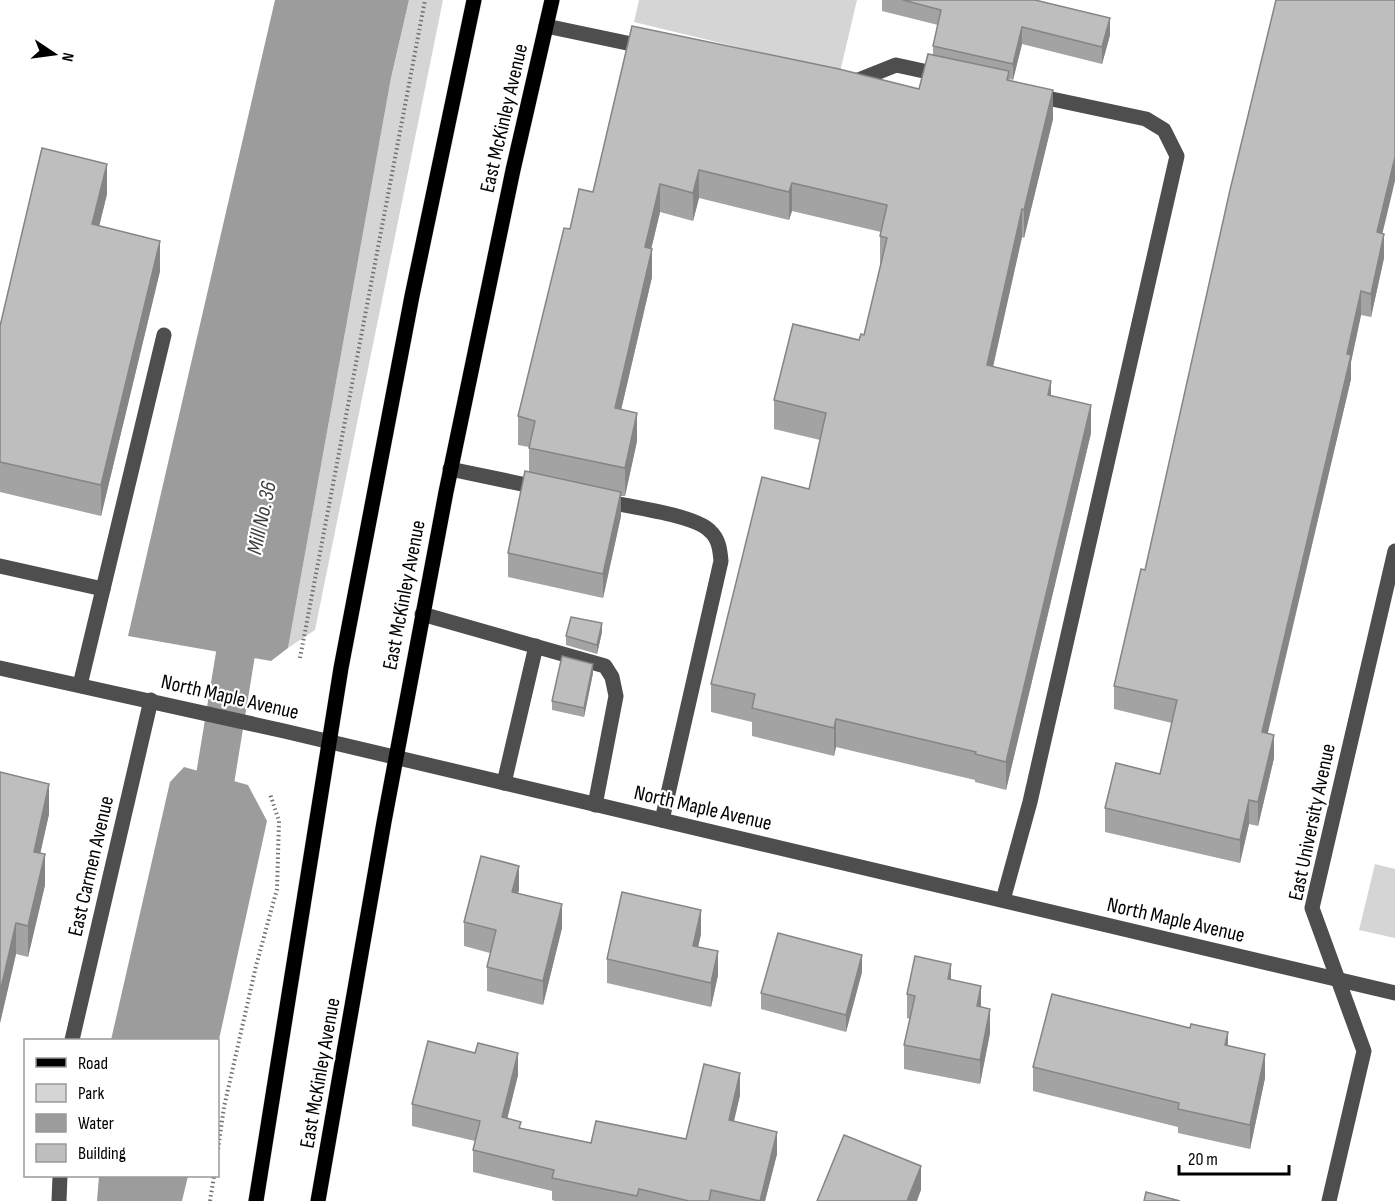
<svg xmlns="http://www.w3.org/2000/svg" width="1395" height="1201" font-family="'Sofia Sans Condensed',sans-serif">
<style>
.green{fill:#d5d5d5}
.water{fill:#9c9c9c}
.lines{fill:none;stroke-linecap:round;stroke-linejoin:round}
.canal{stroke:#9c9c9c;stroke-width:39}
.major-casing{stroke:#dbdbdb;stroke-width:16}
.path{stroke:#707070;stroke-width:4;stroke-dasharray:1.5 3;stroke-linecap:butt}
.minor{stroke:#4e4e4e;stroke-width:15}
.major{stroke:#000;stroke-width:15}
.wall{fill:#a3a3a3}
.shaded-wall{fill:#858585}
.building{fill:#bebebe;stroke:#858585;stroke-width:1.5}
.labels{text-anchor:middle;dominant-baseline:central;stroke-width:4.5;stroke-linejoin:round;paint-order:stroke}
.street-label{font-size:21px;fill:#000;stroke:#fff}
.water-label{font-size:22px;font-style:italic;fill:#3d3d3d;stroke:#fff}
</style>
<rect width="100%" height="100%" fill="#fff"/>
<g class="green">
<polygon points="409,0 443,0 315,630 288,648 391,78"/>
<polygon points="639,0 857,0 840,72 634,22"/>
<polygon points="1375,864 1395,869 1395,938 1359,930"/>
</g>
<g class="water">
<polygon points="275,0 409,0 391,78 288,648 271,661 128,636"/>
<polygon points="184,767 248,785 267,821 218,1044 218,1040 111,1040 170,782"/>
<polygon points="99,1176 188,1176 182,1201 97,1201"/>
</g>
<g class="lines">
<polyline class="canal" points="207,828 244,602"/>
<defs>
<g id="major">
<polyline points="256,1201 341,668 412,296 474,0"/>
<polyline points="318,1201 384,822 446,492 513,170 552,0"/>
</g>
</defs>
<use href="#major" class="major-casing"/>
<g class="path">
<polyline points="300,658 425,0"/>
<polyline points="218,1149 224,1107 256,966 277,889 279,821 270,794"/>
<polyline points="210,1201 214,1176"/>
</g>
<g class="minor">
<polyline points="546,26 646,47"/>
<polyline points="851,83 896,65 942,75"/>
<polyline points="450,469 541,488"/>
<path d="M603 501C627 506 695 515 710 531 719 539 720 550 721 561L662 820"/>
<polyline points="0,566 103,589"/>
<polyline points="422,614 605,666 612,677 616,696 595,805"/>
<polyline points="0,668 284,731 1395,993"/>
<polyline points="80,685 164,335"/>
<polyline points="504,783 536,646"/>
<polyline points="1003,900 1030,802 1177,156 1164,130 1146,119 1033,95"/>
<polyline points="72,1040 151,700"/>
<polyline points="59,1201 60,1176"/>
<polyline points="1329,1201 1364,1051 1312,908 1395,551"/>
</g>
<use href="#major" class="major"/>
</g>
<g class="wall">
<polygon points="882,0 1035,0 1110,35 1102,64 1022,44 1013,80 1009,79 1053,119 1024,238 1022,237 993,367 1051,395 1091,433 1006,790 975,782 975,780 836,747 834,756 752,736 752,722 711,712 711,684 809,489 820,440 774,429 774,400 859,340 864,335 881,265 880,264 880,236 881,232 792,211 789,220 699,198 693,221 660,212 651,249 652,277 621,410 637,441 625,496 621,496 621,516 603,598 508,577 508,553 529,472 529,447 518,445 518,416 570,229 593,192 919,89 933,55 933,46 938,25 882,11"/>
<polygon points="107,194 99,226 160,271 101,516 0,492 0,326"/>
<polygon points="1383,233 1384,258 1371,317 1361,315 1351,362 1351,379 1268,733 1274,758 1258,826 1249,824 1240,863 1105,832 1105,808 1160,774 1172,723 1114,709 1114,686 1145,570"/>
<polygon points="602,632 597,654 566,645 566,636"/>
<polygon points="593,673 584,717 552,710 552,701"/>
<polygon points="0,772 49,814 40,853 45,885 28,957 16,954 0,1023"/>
<polygon points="519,890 518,893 562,928 543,1005 487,991 487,967 490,953 464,946 464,922"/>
<polygon points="701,934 698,947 718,975 711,1007 607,983 607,959"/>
<polygon points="862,972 846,1032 761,1009 761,993"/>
<polygon points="951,980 981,1007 990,1033 980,1084 904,1069 904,1045 910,1019 907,1018 907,994"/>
<polygon points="1228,1046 1265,1078 1250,1149 1178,1133 1178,1127 1033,1091 1033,1067"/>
<polygon points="475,1053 518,1075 507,1119 521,1128 591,1143 686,1139 740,1095 734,1121 777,1154 765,1201 555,1201 552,1200 552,1191 473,1172 473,1150 475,1141 412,1126 412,1104"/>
</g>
<g class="shaded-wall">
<polygon points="1110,18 1110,35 1102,64 1102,47"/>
<polygon points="1022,27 1022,44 1013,80 1013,64"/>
<polygon points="1053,90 1053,119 1024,238 1024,210"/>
<polygon points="1395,157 1395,181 1377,256 1377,232"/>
<polygon points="107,164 107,194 92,255 92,224"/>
<polygon points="699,170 699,198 693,221 693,193"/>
<polygon points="792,183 792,211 789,220 789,192"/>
<polygon points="660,184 660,212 645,275 645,247"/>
<polygon points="1022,209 1022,237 987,393 987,365"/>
<polygon points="1384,234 1384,258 1371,317 1371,294"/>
<polygon points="160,241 160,271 101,516 101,485"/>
<polygon points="652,249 652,277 615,436 615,408"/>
<polygon points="1361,291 1361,315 1351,362 1351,379 1262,756 1262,732"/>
<polygon points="1051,381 1051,409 1048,395"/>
<polygon points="1091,405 1091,433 1006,790 1006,762"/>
<polygon points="637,413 637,441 625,496 625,468"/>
<polygon points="621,492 621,516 603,598 603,574"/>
<polygon points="602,623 602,632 597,654 597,645"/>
<polygon points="593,664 593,673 584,717 584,708"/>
<polygon points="836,719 836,747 834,756 834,728"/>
<polygon points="1274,735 1274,758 1258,826 1258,802"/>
<polygon points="49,784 49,814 34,882 34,852"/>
<polygon points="1249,800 1249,824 1240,863 1240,840"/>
<polygon points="45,854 45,885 28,957 28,926"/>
<polygon points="519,866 519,890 512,916 512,892"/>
<polygon points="562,904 562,928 543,1005 543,981"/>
<polygon points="701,910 701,934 693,970 693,946"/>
<polygon points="16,923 16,954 0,1023 0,992"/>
<polygon points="718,951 718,975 711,1007 711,983"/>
<polygon points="862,955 862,972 846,1032 846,1015"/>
<polygon points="951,964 951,987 948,979"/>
<polygon points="981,986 981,1010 977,1006"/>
<polygon points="990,1009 990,1033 980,1084 980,1060"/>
<polygon points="1228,1032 1228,1055 1225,1045"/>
<polygon points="518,1053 518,1075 502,1140 502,1117"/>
<polygon points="1265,1054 1265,1078 1250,1149 1250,1125"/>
<polygon points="740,1073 740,1095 729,1142 729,1120"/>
<polygon points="777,1132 777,1154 765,1201 760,1201"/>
<polygon points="921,1166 921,1190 917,1201 907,1201"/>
</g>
<g class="building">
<polygon points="903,0 1035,0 1110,18 1102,47 1022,27 1013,64 933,46 941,10"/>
<polygon points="1276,0 1395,0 1395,157 1377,232 1384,234 1371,294 1361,291 1347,354 1351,355 1262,732 1274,735 1258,802 1249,800 1240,840 1105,808 1116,763 1160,774 1177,700 1114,686 1141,569 1145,570 1230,190"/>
<polygon points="632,26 839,69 919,89 928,54 1009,71 1007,80 1053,90 1024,210 1022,209 987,365 1051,381 1048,395 1091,405 1006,762 975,754 976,752 836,719 834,728 752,708 755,694 711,684 762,477 809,489 826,413 774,400 793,324 859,340 861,334 864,335 887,238 880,236 887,205 792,183 789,192 699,170 693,193 660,184 645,247 652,249 615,408 637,413 625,468 529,448 535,421 518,416 564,228 570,229 579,189 593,192"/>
<polygon points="42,148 107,164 92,224 160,241 101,485 0,462 0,326"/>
<polygon points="525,471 621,492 603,574 508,553"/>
<polygon points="571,617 602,623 597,645 566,636"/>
<polygon points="562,656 593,664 584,708 552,701"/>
<polygon points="0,772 49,784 34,852 45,854 28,926 16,923 0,992"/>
<polygon points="481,856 519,866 512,892 562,904 543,981 487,967 496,930 464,922"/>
<polygon points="622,892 701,910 693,946 718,951 711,983 607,959"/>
<polygon points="778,933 862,955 846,1015 761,993"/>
<polygon points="915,956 951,964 948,979 981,986 977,1006 990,1009 980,1060 904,1045 915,996 907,994"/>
<polygon points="1052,994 1190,1028 1191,1024 1228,1032 1225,1045 1265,1054 1250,1125 1178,1109 1179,1103 1033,1067"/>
<polygon points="428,1041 475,1053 478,1043 518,1053 502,1117 521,1122 519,1128 591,1143 596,1121 686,1139 704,1064 740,1073 729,1120 777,1132 760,1201 711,1190 709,1201 689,1201 639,1189 637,1196 552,1178 554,1170 473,1150 480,1121 412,1104"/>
<polygon points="844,1135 921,1166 907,1201 817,1201"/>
<polygon points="1146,1192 1180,1201 1144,1201"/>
</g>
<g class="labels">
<g class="street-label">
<text transform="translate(504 118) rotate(-77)">East McKinley Avenue</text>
<text transform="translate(404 595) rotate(-79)">East McKinley Avenue</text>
<text transform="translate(230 697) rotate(13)">North Maple Avenue</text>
<text transform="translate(703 808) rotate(13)">North Maple Avenue</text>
<text transform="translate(1312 822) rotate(-78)">East University Avenue</text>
<text transform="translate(91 866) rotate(-77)">East Carmen Avenue</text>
<text transform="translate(1176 920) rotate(13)">North Maple Avenue</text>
<text transform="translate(320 1073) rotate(-80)">East McKinley Avenue</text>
</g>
<g class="water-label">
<text transform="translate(262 518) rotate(-78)">Mill No. 36</text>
</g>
</g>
<rect x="24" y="1039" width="195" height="138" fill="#ffffff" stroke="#999999" stroke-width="1.5"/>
<rect x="36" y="1058" width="30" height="9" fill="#000000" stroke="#999999" stroke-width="1.5"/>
<text x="78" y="1069" font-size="18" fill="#000000">Road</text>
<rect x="36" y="1084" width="30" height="18" fill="#d5d5d5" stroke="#999999" stroke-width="1.5"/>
<text x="78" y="1099" font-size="18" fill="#000000">Park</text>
<rect x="36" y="1114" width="30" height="18" fill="#9c9c9c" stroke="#999999" stroke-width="1.5"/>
<text x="78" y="1129" font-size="18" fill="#000000">Water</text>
<rect x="36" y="1144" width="30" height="18" fill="#bebebe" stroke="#999999" stroke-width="1.5"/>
<text x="78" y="1159" font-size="18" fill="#000000">Building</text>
<g transform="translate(54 54) rotate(103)" stroke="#ffffff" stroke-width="4.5" paint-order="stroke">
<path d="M0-4.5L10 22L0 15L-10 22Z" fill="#000000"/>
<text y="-9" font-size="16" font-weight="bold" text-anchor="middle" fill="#000000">N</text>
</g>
<path d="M1179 1165v9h110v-9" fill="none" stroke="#000000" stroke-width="3"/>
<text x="1188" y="1165" font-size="18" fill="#000000" stroke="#ffffff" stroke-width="4.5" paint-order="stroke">20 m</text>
</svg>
